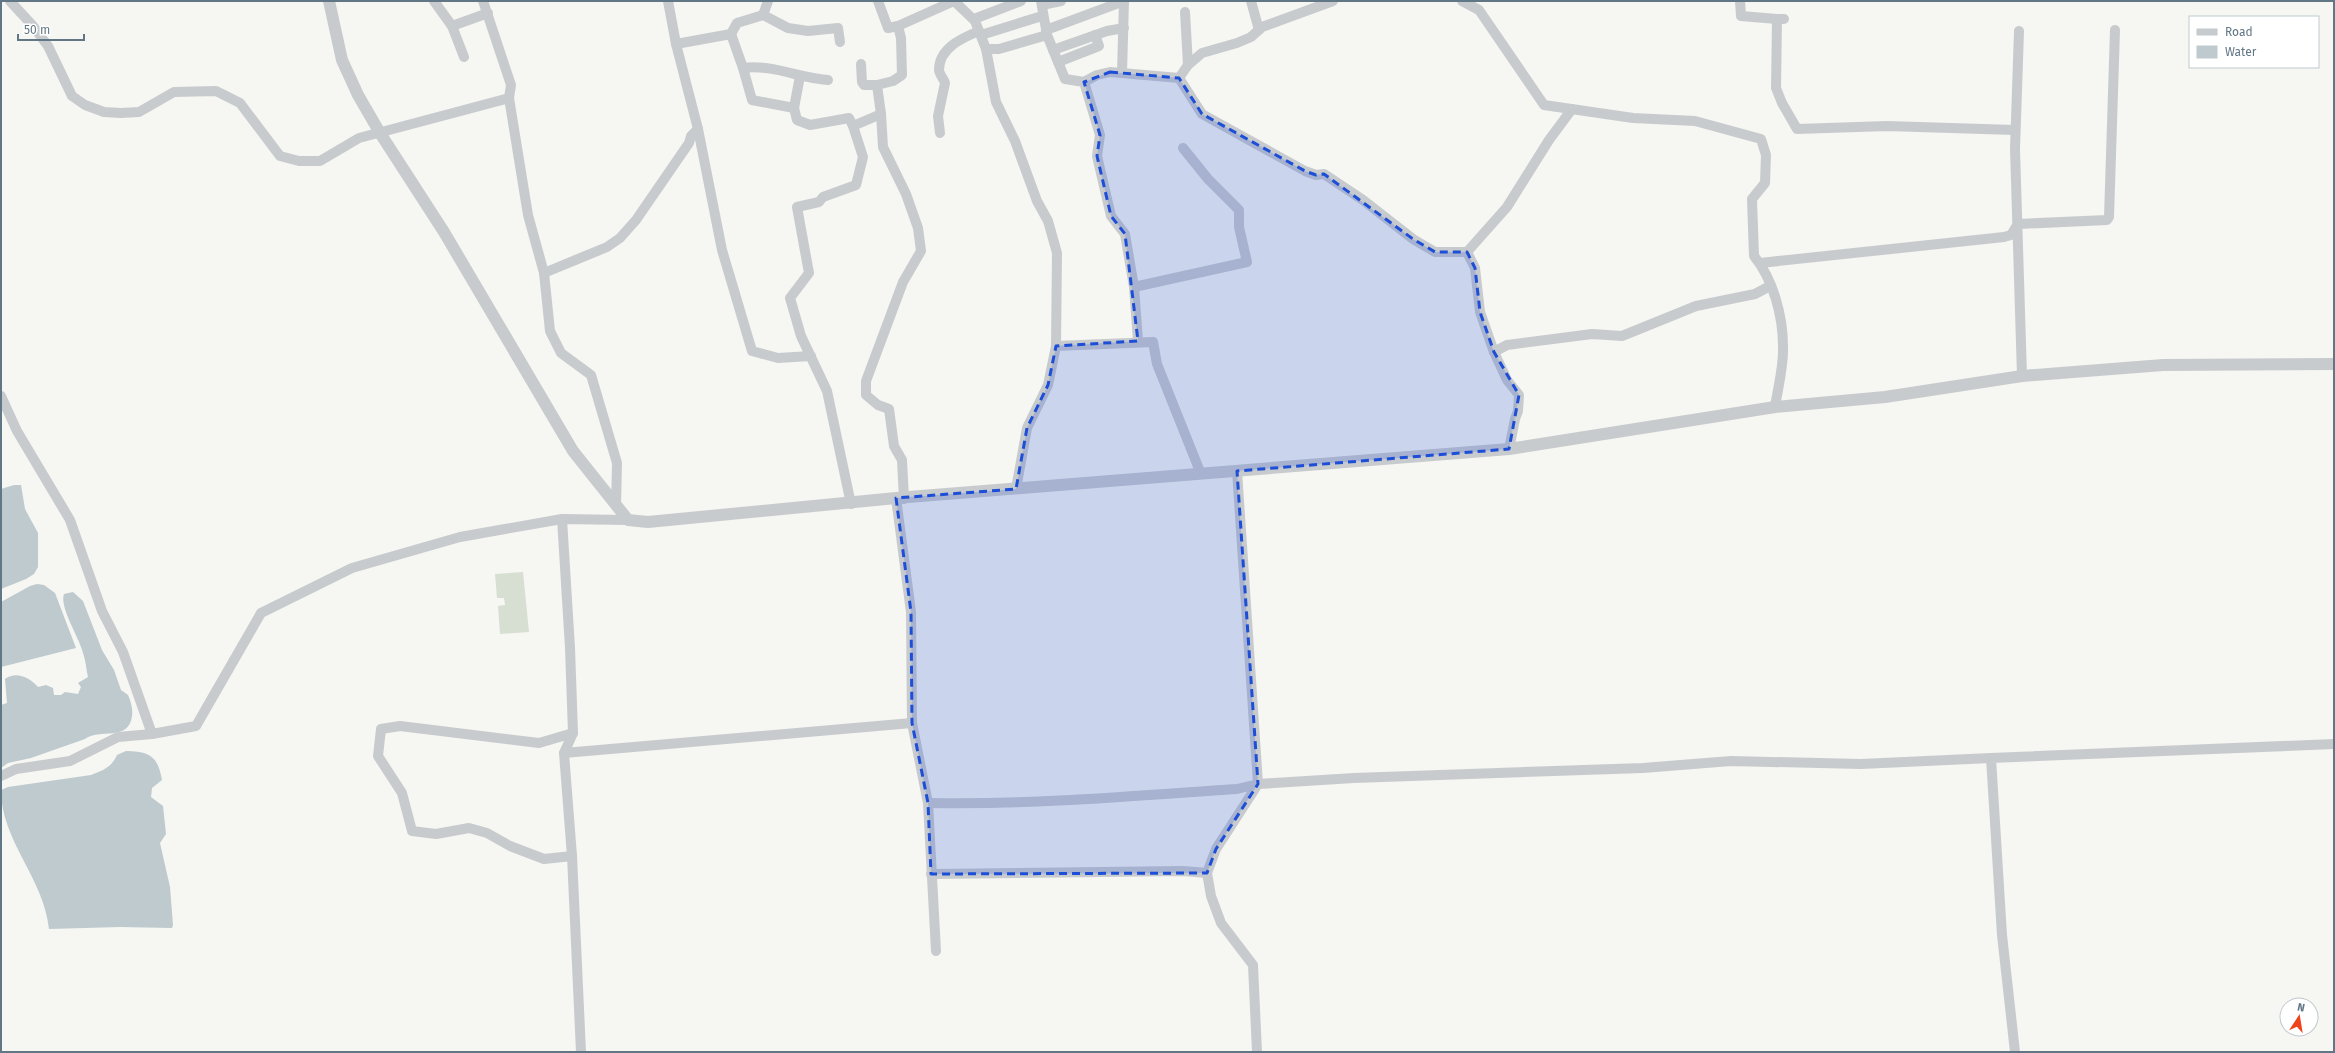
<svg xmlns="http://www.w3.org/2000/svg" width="2335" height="1053" font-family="'Fira Sans',sans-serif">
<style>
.green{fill:#d7ded2}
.water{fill:#becace}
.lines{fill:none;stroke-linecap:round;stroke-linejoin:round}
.minor{stroke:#c8cbce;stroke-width:10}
.tertiary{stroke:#c8cbce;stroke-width:12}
.marked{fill:#1d4ed8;fill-opacity:0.2;stroke:#1d4ed8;stroke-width:3;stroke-dasharray:8 5;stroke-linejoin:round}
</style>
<rect width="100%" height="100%" fill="#f6f6f2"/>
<polygon class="green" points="523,572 529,632 500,634 498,606 505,605 504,598 497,598 495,574"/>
<g class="water">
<polygon points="14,485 21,485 25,509 38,533 38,567 34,574 26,579 1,589 1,489"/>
<polygon points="37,584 44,585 55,593 76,648 1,667 1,602 30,586"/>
<path d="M73 592 83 601 102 650 114 670 121 690 128 695C131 702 133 709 132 716 129 742 99 728 85 739L31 758 8 763 1 768V705L7 703 5 679C16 671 29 677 38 687L46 685 53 688 54 695H61L65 692 78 694 81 687 78 683 88 677C86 669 86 661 83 653 80 639 59 607 64 594Z"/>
<path d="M126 751C150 751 158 757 162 780L152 788 151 797 163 806 166 834 160 843 170 887 173 925 172 928 120 927 49 929C44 878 1 841 1 790L8 787 91 775C102 771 112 767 117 755Z"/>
</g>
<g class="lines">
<g class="minor">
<polyline points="10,1 33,26 48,46 72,96 85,105 104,112 121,113 139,112 174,92 216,91 240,103 280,156 299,161 320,161 359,138 509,98"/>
<polyline points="434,1 452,26 464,57"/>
<polyline points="483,1 511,85 509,98 528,215 544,273 550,331 561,353 591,375 617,463 616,506"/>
<polyline points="668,1 676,44 698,129 722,250 752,351 778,358 811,356"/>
<polyline points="878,1 888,28 898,26"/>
<polyline points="1041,1 1047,35 1065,79 1084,82 1100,135 1097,156 1111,216 1125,234 1134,287 1138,341"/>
<polyline points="1251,1 1259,30"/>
<path d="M1462 1 1479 10 1544 105 1633 118 1695 121 1761 139 1766 155 1765 183 1752 199 1754 256C1773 279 1783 316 1783 346 1784 366 1778 387 1775 407"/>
<polyline points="1740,1 1741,16 1777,19"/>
<polyline points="1042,5 1061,1"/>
<polyline points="1185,12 1188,65"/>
<polyline points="763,15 768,1"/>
<polyline points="974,19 1021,1"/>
<polyline points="1784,19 1777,19 1776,88 1782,103 1797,129 1887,126 2015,130"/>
<polyline points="452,26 488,13"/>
<polyline points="1046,30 1124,1 1122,73"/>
<polyline points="2019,31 2015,149 2022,376"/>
<polyline points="731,34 737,23 763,15 788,28 808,31 838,28 840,42"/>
<polyline points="981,35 1042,16"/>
<path d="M676 44 731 34 743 68C773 64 798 78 828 80"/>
<polyline points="986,49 999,49 1047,35"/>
<polyline points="1053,50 1107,31 1124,28"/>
<polyline points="1058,62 1099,46 1095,35"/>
<polyline points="861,64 862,82 864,85 877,85"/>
<polyline points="743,68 752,100 794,108 800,76"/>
<polyline points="1179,78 1202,114 1305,171 1316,175 1324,174 1363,200 1413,239 1435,252 1467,252 1507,207 1549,140 1572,109"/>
<polyline points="1084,82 1097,75 1110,72 1179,78 1188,65 1202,53 1237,43 1251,37 1262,27 1333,1"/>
<polyline points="794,108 797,120 810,125 849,118 853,126"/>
<polyline points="881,114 883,147 906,194 918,228 921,251 903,282 866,381 866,395 878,405 889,409 894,446 902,460 904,499"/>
<path d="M940 133 938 116 945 83C944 79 939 74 939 70 939 48 962 38 979 31"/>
<polyline points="1467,252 1475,268 1480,312 1494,352 1507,380 1519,395 1518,411 1515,419 1509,449"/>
<polyline points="1760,263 2004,237 2011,235 2018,224 2107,220 2109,217 2115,30"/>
<polyline points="544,273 607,247 620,238 636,220 689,143 691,136 698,129"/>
<polyline points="1134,287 1247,262 1239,227 1239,210 1208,179 1183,148"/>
<polyline points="1494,352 1507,345 1592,334 1622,336 1696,306 1755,294 1770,286"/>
<polyline points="1,396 17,431 70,520 102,611 123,652 152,734 196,726 261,613 352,568 460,537 562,519 628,520"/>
<polyline points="1237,471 1258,784 1216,849 1207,873 1211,896 1221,923 1253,965 1257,1052"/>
<polyline points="1016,489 1027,428 1048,385 1056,346 1153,342 1157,364 1201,474"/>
<polyline points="896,498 911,612 912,723 928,803 936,951"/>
<polyline points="851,504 827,391 801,336 790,298 809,273 797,207 819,202 823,197 856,185 863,157 853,126 881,114 877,85 893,81 902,75 901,38 898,26 954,1 975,21 986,49 996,102 1015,141 1037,201 1048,221 1057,253 1056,346"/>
<polyline points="562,519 570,648 573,733 564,753 572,856 581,1052"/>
<polyline points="564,753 912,723"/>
<polyline points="1,776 16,769 70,761 118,737 152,734"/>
<path d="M928 803C1031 805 1134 796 1237 789L1258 784 1354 778 1643 768 1731 761 1861 764 1991 758"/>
<polyline points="572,856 544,859 510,846 487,833 469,828 436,834 412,831 402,793 378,756 381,729 400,726 539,743 573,733"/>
<polyline points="931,874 1183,871 1207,873"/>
<polyline points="2015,1052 2002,935 1991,758 2334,744"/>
</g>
<polyline class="tertiary" points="329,1 342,60 358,95 380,133 444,232 573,451 628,520 648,522 896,498 1509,449 1775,407 1885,397 2022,376 2163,365 2334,364"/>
</g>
<path class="marked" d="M1110 72 1179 78 1202 114 1305 171 1316 175 1324 174 1413 239 1435 252H1467L1475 268 1480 312 1494 352 1519 395 1509 449 1237 471 1258 784 1216 849 1207 873 931 874 928 803 912 723 911 612 896 498 1016 489 1027 428 1048 385 1056 346 1138 341 1125 234 1111 216 1097 156 1100 135 1084 82Z"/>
<rect width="2335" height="1053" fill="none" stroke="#627785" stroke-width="4"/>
<rect x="2189" y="16" width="130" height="52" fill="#ffffff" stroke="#c0c9ce"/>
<rect x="2197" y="29" width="20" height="6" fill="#c8cbce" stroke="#c0c9ce"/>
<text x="2225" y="36" font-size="12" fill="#627785">Road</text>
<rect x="2197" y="46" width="20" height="12" fill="#becace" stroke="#c0c9ce"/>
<text x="2225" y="56" font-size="12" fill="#627785">Water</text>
<g transform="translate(2299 1017) rotate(12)"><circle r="19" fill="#ffffff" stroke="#c0c9ce"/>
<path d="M0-3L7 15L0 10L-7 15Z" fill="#ef4419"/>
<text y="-6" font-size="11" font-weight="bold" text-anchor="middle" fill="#627785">N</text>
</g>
<path d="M18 34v6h66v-6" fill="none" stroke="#627785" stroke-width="2"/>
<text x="24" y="34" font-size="12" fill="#627785" stroke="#ffffff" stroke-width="3" paint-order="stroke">50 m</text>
</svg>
